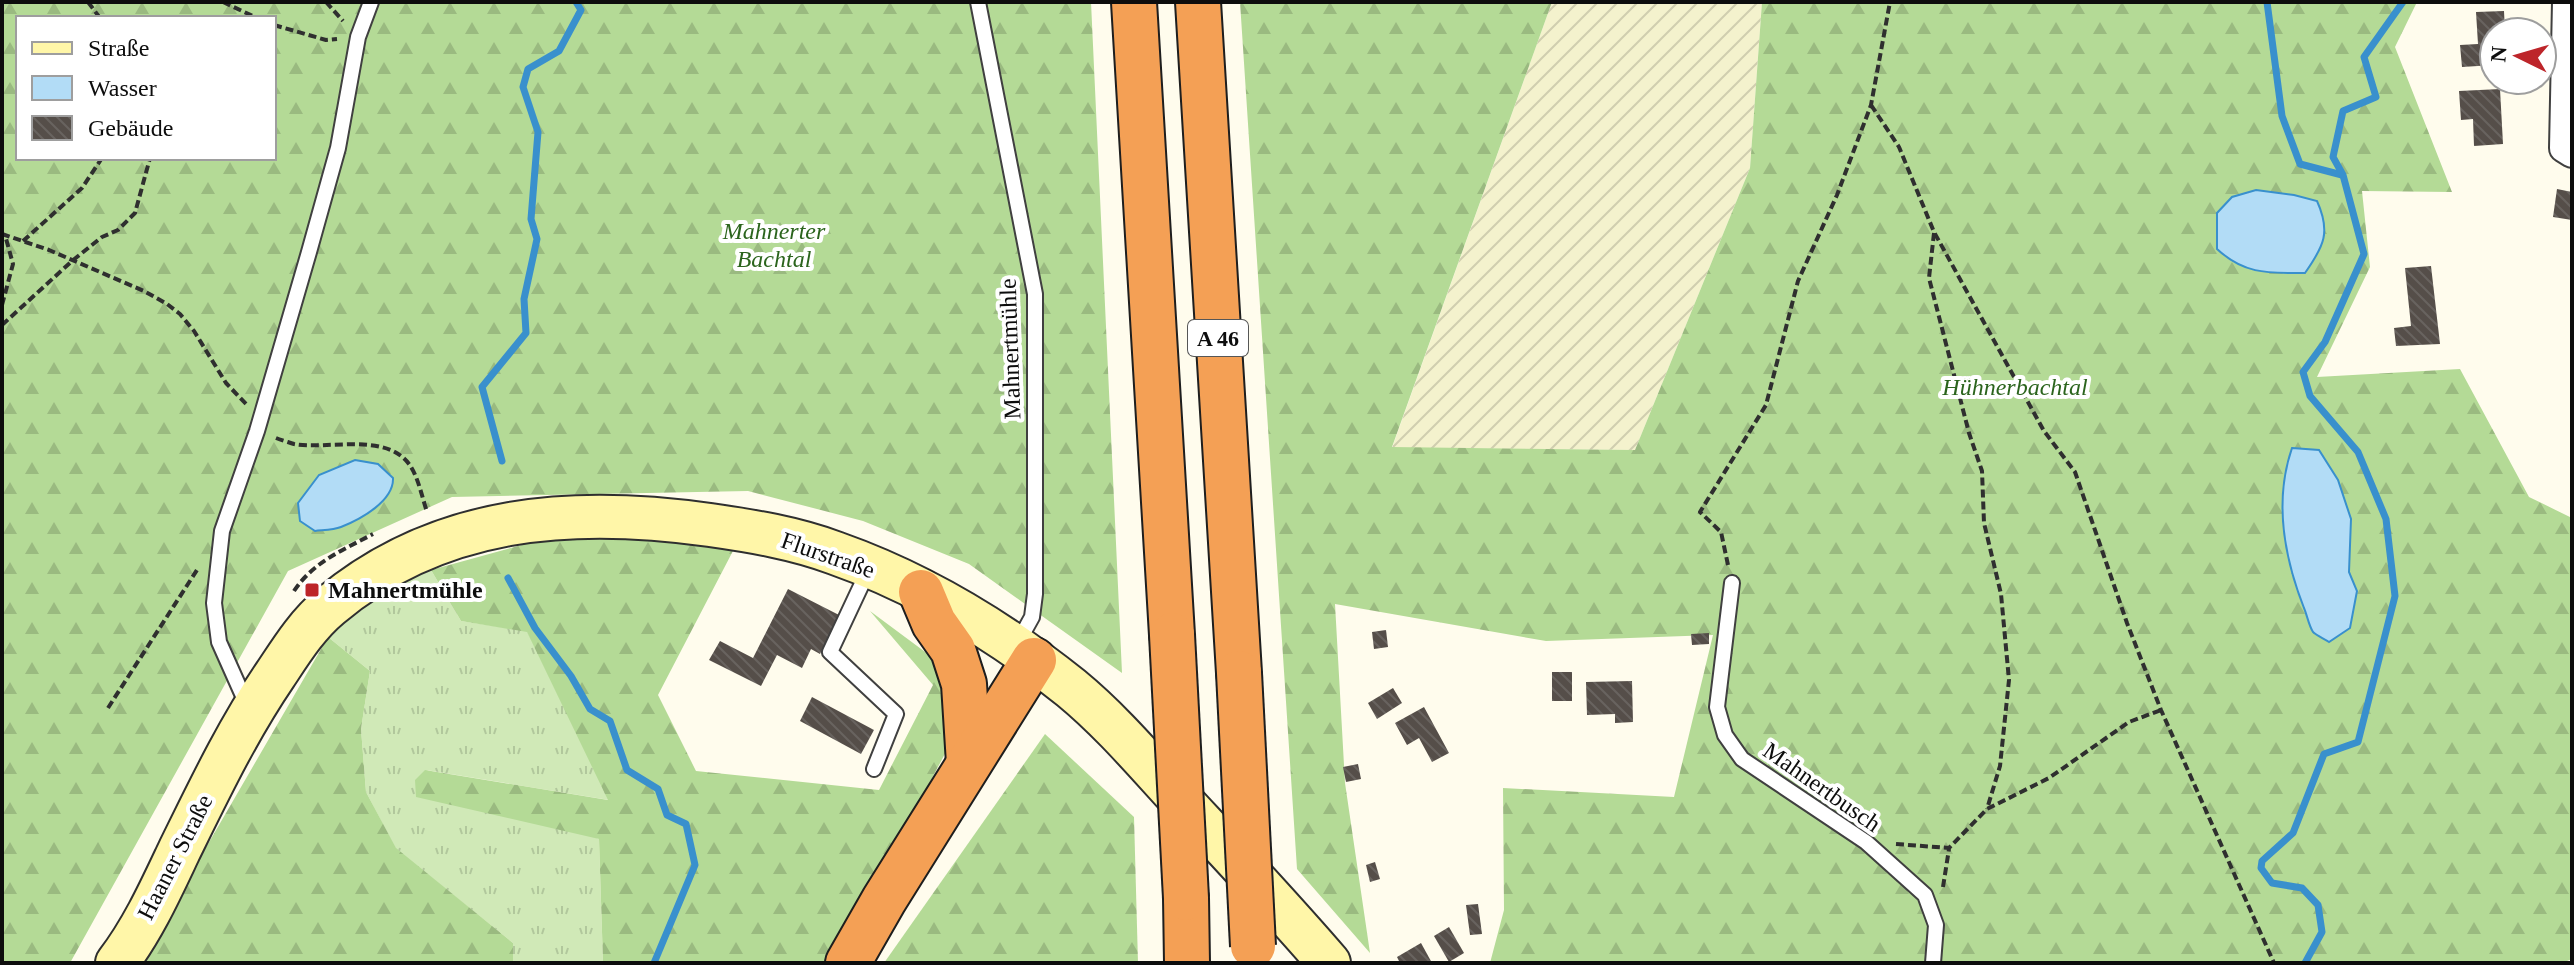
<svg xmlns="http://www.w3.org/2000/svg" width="2574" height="965" font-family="Georgia,serif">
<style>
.farmland{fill:url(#farmland-furrows)}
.grass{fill:url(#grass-tufts)}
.forest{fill:url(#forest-firs);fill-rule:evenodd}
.water{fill:#b2dcf6;stroke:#3990cd;stroke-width:2}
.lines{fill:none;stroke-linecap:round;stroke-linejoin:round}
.stream{stroke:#3990cd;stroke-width:7}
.building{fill:url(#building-back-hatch)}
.service-casing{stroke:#404040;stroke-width:18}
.minor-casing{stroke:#404040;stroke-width:32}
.secondary-casing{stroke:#2f2f2f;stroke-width:46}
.motorway-casing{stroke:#1e1e1e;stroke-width:48}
.path{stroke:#2f2f2f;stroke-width:4;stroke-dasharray:8 4;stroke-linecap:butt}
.service{stroke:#fff;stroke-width:14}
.minor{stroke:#fff;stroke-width:28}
.secondary{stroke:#fff6a8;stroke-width:42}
.motorway{stroke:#f4a055;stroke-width:44}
.motorway-bridge-casing{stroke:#1e1e1e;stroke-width:48;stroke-linecap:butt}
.motorway-bridge{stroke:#f4a055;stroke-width:44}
.poi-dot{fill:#bd252a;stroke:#fff;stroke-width:3}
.labels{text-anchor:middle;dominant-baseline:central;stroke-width:8;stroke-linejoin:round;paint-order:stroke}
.shield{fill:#fff;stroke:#565656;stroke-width:2}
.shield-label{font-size:22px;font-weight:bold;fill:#0d0d0d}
.park-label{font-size:24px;font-style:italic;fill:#2b641d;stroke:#fff}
.street-label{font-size:24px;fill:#0d0d0d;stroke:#fff}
.poi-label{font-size:24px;font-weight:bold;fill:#0d0d0d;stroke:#fff;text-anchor:start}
</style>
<defs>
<pattern id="farmland-furrows" width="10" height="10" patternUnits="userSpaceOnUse" patternTransform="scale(2)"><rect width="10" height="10" fill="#f4f2cd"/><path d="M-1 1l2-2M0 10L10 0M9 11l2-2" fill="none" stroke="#d0ceaf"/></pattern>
<pattern id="grass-tufts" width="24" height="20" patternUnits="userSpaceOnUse" patternTransform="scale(2)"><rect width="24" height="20" fill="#d0e9b7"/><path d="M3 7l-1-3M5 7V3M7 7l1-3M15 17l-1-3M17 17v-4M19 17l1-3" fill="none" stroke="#b1c79c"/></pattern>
<pattern id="forest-firs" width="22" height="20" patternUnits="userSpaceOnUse" patternTransform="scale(2)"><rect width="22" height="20" fill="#b4da96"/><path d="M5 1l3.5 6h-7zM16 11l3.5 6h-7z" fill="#9aba80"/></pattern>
<pattern id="building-back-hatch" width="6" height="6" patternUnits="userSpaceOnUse" patternTransform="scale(2)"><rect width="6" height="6" fill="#554e49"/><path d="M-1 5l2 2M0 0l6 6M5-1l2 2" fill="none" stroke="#68635f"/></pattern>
</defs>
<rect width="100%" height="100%" fill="#fffced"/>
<polygon class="farmland" points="1552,2 1762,2 1750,168 1635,450 1392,448"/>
<polygon class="grass" points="431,570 461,621 527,631 609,800 426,770 599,839 603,963 513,963 513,943 396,849 366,792 361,729 370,671 328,637 373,595"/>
<g class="forest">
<path d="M2 2H1091L1122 673 969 564 863 521 748 491 452 497 288 571 70 963H2ZM18 18H274V158H18Z"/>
<polygon points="1240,2 1552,2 1392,447 1635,450 1750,168 1762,2 2417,2 2395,47 2452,192 2362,191 2370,267 2317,377 2460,369 2529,497 2572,518 2572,959 2562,963 1490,963 1504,910 1503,788 1674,797 1713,635 1546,641 1335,604 1345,783 1370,953 1297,869"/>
<polygon points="635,538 734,549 658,695 696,771 879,790 933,685 870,611 940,663 957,731 834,963 603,963 599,839 416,797 415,780 425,770 608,800 527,632 461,621 431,570 536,541"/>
<polygon points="328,637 370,671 361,729 366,792 396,848 513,943 513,963 139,963"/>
<polygon points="1045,734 1134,817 1138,963 884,963"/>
</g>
<g class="water">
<path d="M2256 190 2294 195 2317 201C2331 232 2324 246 2305 273 2269 273 2245 275 2217 249V213L2232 197Z"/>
<path d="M2292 448 2319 450 2338 480 2351 519 2349 572 2357 591 2350 628 2329 642C2325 639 2317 636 2313 632 2309 626 2307 615 2304 608 2284 557 2274 500 2292 448Z"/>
<path d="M355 460 378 464 393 478C394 501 361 519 341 527 333 530 323 530 315 531L300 521 298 503 319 475Z"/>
</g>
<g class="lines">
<g class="stream">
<polyline points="2267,2 2282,116 2300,164 2342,175"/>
<polyline points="502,461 482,387 526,333 524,299 537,239 531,219 538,132 523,87 528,69 559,51 581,10 576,2"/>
<polyline points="508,578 535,628 571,676 590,709 610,721 627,770 658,789 667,815 686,824 695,865 654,963"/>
<polyline points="2305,963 2322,932 2318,905 2302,888 2272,883 2261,868 2262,861 2293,833 2324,754 2358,742 2395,596 2386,519 2358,452 2310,396 2303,372 2325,342 2364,254 2343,175 2333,157 2343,111 2376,97 2364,57 2403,2"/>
</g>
</g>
<g class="building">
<polygon points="2504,11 2505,32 2494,32 2494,65 2462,67 2460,45 2478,44 2476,12"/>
<polygon points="2500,89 2503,144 2474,146 2473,119 2461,120 2459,91"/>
<polygon points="2557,189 2572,192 2572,220 2553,217"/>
<polygon points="2431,266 2440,344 2396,346 2394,328 2411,326 2405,268"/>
<polygon points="788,589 839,615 820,654 811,649 802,668 777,655 761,686 709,660 720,641 753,658"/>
<polygon points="1386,630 1388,647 1374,649 1372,632"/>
<polygon points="1709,633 1709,644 1692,645 1691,634"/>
<rect x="1552" y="672" width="20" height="29"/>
<polygon points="1632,681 1633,722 1615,723 1615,714 1587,715 1586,682"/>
<polygon points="1393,688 1402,703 1377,719 1368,703"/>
<polygon points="812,697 874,730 861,754 800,721"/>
<polygon points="1424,707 1449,753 1432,762 1419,738 1407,745 1395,723"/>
<polygon points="1358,764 1361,779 1346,782 1343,767"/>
<polygon points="1375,862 1380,879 1370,882 1366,865"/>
<polygon points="1478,904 1482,934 1470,935 1466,905"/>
<polygon points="1449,927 1464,953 1449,962 1434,936"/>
<polygon points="1421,943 1432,963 1400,963 1397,957"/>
</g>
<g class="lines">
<defs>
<g id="service">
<polyline points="978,2 1035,294 1035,594 1032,617 1017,644"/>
<polyline points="868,571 830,652 896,714 874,769"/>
<polyline points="1732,583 1717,707 1725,735 1742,759 1866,842 1925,895 1936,925 1933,963"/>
<polyline points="248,707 219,642 214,603 222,531 257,431 309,252 338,148 358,37 371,2"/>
</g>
<polyline id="minor" points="2567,2 2564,148 2572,153"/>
<path id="secondary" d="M117 963C143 929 161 889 179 851 209 790 237 731 275 675 291 651 307 625 330 606 440 514 575 506 710 525 752 531 795 538 835 553 920 583 1001 632 1071 688 1110 720 1144 760 1178 797 1229 852 1280 906 1329 963"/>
<g id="motorway">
<polyline points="1134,2 1172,635"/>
<polyline points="1198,2 1239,673"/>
<polyline points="921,592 934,623 953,650 964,684 969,763"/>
<polyline points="1186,898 1187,963"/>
<polyline points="848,963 884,900 1034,660"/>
</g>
</defs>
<use href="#service" class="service-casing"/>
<use href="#minor" class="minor-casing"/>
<use href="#secondary" class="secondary-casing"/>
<use href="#motorway" class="motorway-casing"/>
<g class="path">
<polyline points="88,2 100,18"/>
<polyline points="223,2 257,18"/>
<polyline points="326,2 343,21"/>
<polyline points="274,25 326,40 337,39"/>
<polyline points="1871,105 1899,147 1934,232 2044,431 2075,472 2127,623 2161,710 2274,963"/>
<polyline points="1934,233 1929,278 1969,433 1982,471 1984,523 2001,594 2009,680 2000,766 1987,809"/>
<polyline points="2,234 49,250 144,291 167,304 180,314 194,331 226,383 246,404"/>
<polyline points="23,241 82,188 102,158"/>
<polyline points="2,305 13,264 5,235"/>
<polyline points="2,325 72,261 102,237 118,230 135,213 150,158"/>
<path d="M276 438C281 440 288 442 294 444 327 450 385 432 409 464 418 476 422 497 427 512"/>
<polyline points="1728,565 1721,532 1700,512 1766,405 1798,281 1837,195 1871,105 1890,2"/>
<path d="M294 591C313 562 343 550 373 534"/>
<polyline points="108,708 197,570"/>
<polyline points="1896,844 1949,848 1987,809 2049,778 2129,722 2161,710"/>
<polyline points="1943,887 1949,849"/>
</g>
<use href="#service" class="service"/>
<use href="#minor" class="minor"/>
<use href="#secondary" class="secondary"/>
<use href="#motorway" class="motorway"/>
<defs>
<g id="motorway-bridge">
<polyline points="1172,635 1186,898"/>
<polyline points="1239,673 1253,946"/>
</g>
</defs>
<use href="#motorway-bridge" class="motorway-bridge-casing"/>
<use href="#motorway-bridge" class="motorway-bridge"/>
</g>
<rect class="poi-dot" x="304" y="582" width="16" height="16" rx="4"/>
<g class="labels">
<rect class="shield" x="1188" y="320" width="60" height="36" rx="6"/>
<g class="shield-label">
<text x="1218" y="338">A 46</text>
</g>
<g class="park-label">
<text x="774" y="231">Mahnerter<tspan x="774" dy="28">Bachtal</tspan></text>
<text x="2015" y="387">Hühnerbachtal</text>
</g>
<g class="street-label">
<text transform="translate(1010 349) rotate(-92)">Mahnertmühle</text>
<text transform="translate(828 555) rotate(19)">Flurstraße</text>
<text transform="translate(1822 787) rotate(35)">Mahnertbusch</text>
<text transform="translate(175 857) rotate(-63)">Haaner Straße</text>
</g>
<g class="poi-label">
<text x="328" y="590">Mahnertmühle</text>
</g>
</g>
<rect width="2574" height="965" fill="none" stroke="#0d0d0d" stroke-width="8"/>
<rect x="16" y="16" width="260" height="144" fill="#ffffff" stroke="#9e9e9e" stroke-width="2"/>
<rect x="32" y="42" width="40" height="12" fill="#fff6a8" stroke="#9e9e9e" stroke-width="2"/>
<text x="88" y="56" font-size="24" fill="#0d0d0d">Straße</text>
<rect x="32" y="76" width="40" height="24" fill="#b2dcf6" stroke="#9e9e9e" stroke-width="2"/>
<text x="88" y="96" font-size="24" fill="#0d0d0d">Wasser</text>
<rect x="32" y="116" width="40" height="24" fill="url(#building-back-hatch)" stroke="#9e9e9e" stroke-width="2"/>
<text x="88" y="136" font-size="24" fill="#0d0d0d">Gebäude</text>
<g transform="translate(2518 56) rotate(275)"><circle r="38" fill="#ffffff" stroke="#9e9e9e" stroke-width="2"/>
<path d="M0-6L14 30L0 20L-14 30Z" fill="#bd252a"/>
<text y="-12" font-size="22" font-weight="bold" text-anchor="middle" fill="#0d0d0d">N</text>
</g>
</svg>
